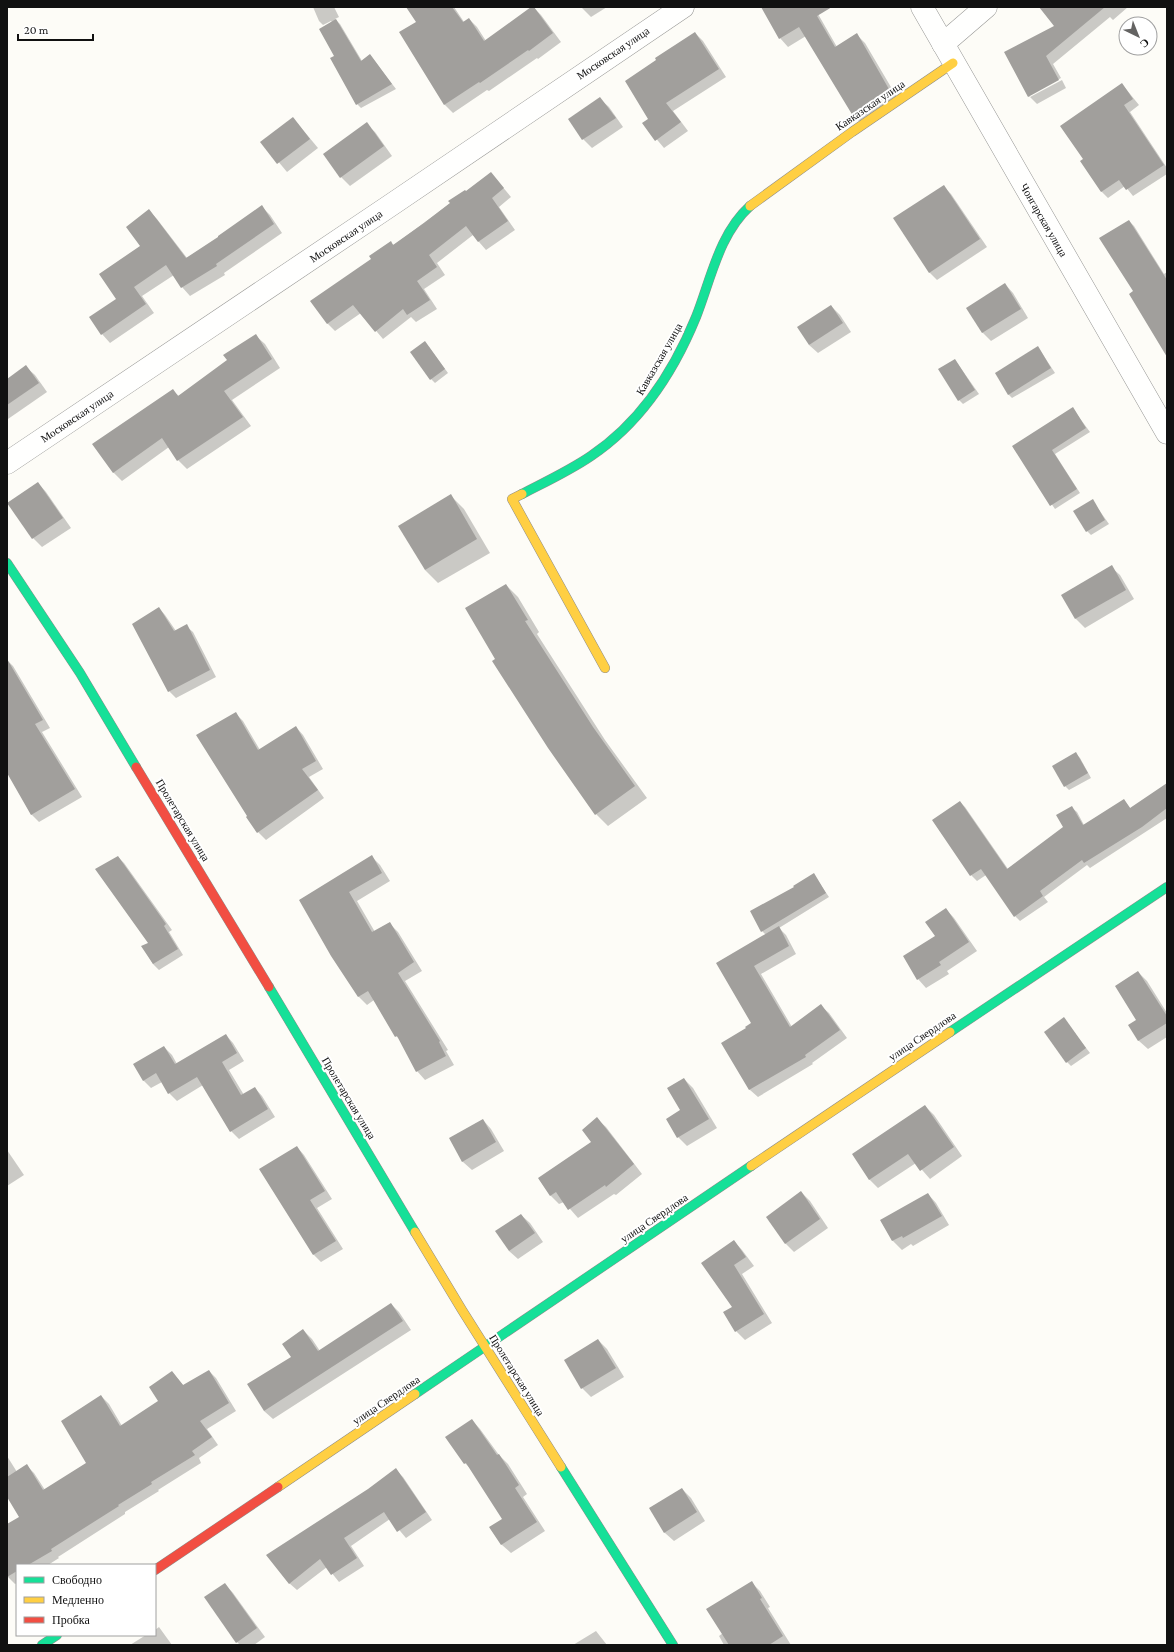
<svg xmlns="http://www.w3.org/2000/svg" width="1174" height="1652" font-family="'Crimson Pro',serif">
<style>
.shadow{fill:#0003}
.building{fill:#a19f9c}
.lines{fill:none;stroke-linecap:round;stroke-linejoin:round}
.street-casing{stroke:#979795;stroke-width:23}
.fast-casing{stroke:#8e8d8b;stroke-width:10}
.slow-casing{stroke:#8e8d8b;stroke-width:10}
.jam-casing{stroke:#8e8d8b;stroke-width:10}
.street{stroke:#fffffe;stroke-width:22}
.fast{stroke:#16e098;stroke-width:9}
.slow{stroke:#ffcf43;stroke-width:9}
.jam{stroke:#f24e42;stroke-width:9}
.labels{text-anchor:middle;dominant-baseline:central;stroke-width:4;stroke-linejoin:round;paint-order:stroke}
.street-label{font-size:11px;fill:#111;stroke:#fff}
</style>
<rect width="100%" height="100%" fill="#fdfcf7"/>
<g class="shadow">
<polygon points="313,7 334,7 339,17 335,19 340,24 362,61 370,55 396,89 361,108 357,104 335,56 332,22 331,21 323,25 319,21"/>
<polygon points="421,7 454,7 464,22 469,19 477,27 486,41 533,7 541,15 561,42 538,59 537,58 489,91 487,90 453,113 445,105 401,32 417,22"/>
<polygon points="581,7 607,7 591,17"/>
<polygon points="762,7 814,7 837,47 856,34 865,43 898,99 862,124 854,116 806,36 788,47 780,38"/>
<polygon points="1052,7 1128,7 1113,20 1110,17 1053,64 1061,78 1030,95 1030,97 1062,80 1066,88 1037,104 1029,96 1056,26"/>
<polygon points="695,33 703,41 726,77 673,111 688,131 664,148 643,123 649,119"/>
<polygon points="1122,84 1139,105 1130,112 1167,168 1167,174 1133,196 1125,186 1108,198 1101,191"/>
<polygon points="600,99 609,107 623,127 592,148 583,139"/>
<polygon points="293,118 318,148 287,172 262,142"/>
<polygon points="366,124 375,132 392,156 350,186 341,177 324,154"/>
<polygon points="491,173 511,197 499,207 515,230 486,250 473,235 437,263 445,275 424,289 437,309 416,322 411,317 383,339 361,313 335,331 327,323 372,259 391,243 394,245"/>
<polygon points="944,187 951,194 987,247 937,280 929,272"/>
<polygon points="262,207 270,215 282,233 224,273 225,275 190,296 182,287 174,275 142,296 154,313 110,343 102,334 141,246 149,211 157,219 187,258 220,237"/>
<polygon points="1129,221 1134,226 1164,274 1167,272 1167,355 1134,292"/>
<polygon points="1005,284 1013,293 1028,318 991,341 982,332"/>
<polygon points="831,306 840,315 851,332 818,353 809,345"/>
<polygon points="256,336 265,344 280,368 232,400 251,426 187,469 178,460 169,447 122,481 113,472 173,391 179,396 228,361"/>
<polygon points="429,347 448,373 435,383 431,379"/>
<polygon points="1038,347 1055,373 1012,398 1008,394"/>
<polygon points="955,360 979,394 963,404 959,400"/>
<polygon points="26,367 35,375 47,392 8,419 7,418 7,380"/>
<polygon points="1073,409 1090,432 1055,454 1080,493 1055,509 1013,447"/>
<polygon points="38,483 46,492 71,528 42,547 33,538"/>
<polygon points="451,496 464,509 490,553 438,583 425,570"/>
<polygon points="1092,500 1109,524 1091,535 1087,531"/>
<polygon points="1111,567 1120,575 1134,599 1085,628 1076,619 1063,596"/>
<polygon points="506,585 518,597 539,632 537,634 605,740 647,798 608,826 596,814 497,659"/>
<polygon points="159,608 165,615 176,631 186,626 193,632 216,677 176,698 169,691"/>
<polygon points="7,660 13,666 50,728 42,732 82,797 39,822 31,814 11,777 7,773"/>
<polygon points="235,713 243,721 260,750 296,727 303,735 323,769 309,777 324,798 266,840 258,832"/>
<polygon points="1076,754 1080,758 1091,778 1069,790 1065,786"/>
<polygon points="1167,784 1167,818 1090,868 1087,865 1044,897 1048,902 1020,921 1015,916 986,875 977,881 971,875 933,821 960,802 965,807 1008,869 1064,828 1071,807 1077,812 1084,825 1124,800 1131,809"/>
<polygon points="118,857 124,863 172,930 169,932 183,955 159,970 153,964 143,947 149,943"/>
<polygon points="372,857 380,865 390,881 357,901 375,932 389,923 398,932 422,971 405,981 448,1050 446,1051 454,1065 425,1080 417,1071 401,1040 396,1036 374,1000 367,1005 359,997 332,955 300,900"/>
<polygon points="814,875 829,897 779,928 786,935 796,954 761,974 792,1027 821,1006 829,1013 847,1038 812,1063 813,1064 758,1097 750,1090 723,1043 748,1029 752,1023 717,963 766,935 762,931 796,888"/>
<polygon points="946,909 954,918 977,951 947,971 949,974 926,988 918,979 936,937"/>
<polygon points="1138,972 1147,981 1167,1013 1167,1037 1148,1049 1139,1041 1129,1025 1138,1020"/>
<polygon points="1064,1019 1090,1053 1071,1066 1067,1062"/>
<polygon points="226,1035 233,1043 244,1061 229,1070 244,1095 255,1088 262,1096 275,1117 239,1139 231,1131 203,1085 177,1101 169,1093 162,1082 151,1088 143,1080 164,1047 172,1055 177,1064"/>
<polygon points="684,1079 693,1088 717,1128 687,1146 678,1137"/>
<polygon points="925,1106 934,1115 962,1156 930,1179 916,1163 878,1188 869,1179"/>
<polygon points="597,1119 606,1127 642,1174 616,1195 614,1194 578,1218 564,1202 559,1204 551,1196 539,1179 593,1142"/>
<polygon points="483,1120 491,1129 504,1151 472,1170 463,1162 450,1139"/>
<polygon points="297,1147 304,1155 332,1199 317,1208 343,1249 321,1262 314,1255 261,1169"/>
<polygon points="7,1150 24,1175 7,1186"/>
<polygon points="801,1192 810,1201 828,1228 794,1252 785,1243"/>
<polygon points="928,1194 936,1203 949,1225 913,1246 911,1244 902,1250 893,1241 881,1221"/>
<polygon points="521,1215 530,1223 543,1242 518,1259 509,1251"/>
<polygon points="734,1241 742,1250 754,1266 742,1274 772,1323 745,1340 736,1331 733,1307"/>
<polygon points="391,1304 399,1312 411,1330 273,1419 264,1411 292,1357 303,1330 312,1339 320,1351"/>
<polygon points="598,1340 607,1349 624,1377 591,1397 582,1388"/>
<polygon points="209,1371 216,1378 236,1411 207,1429 218,1445 199,1458 201,1463 158,1490 159,1491 125,1512 125,1514 58,1557 59,1558 48,1565 17,1565 17,1583 15,1584 7,1576 7,1525 21,1517 7,1495 7,1456 17,1472 27,1466 34,1473 45,1490 87,1463 101,1396 109,1404 122,1426 159,1401 172,1372 184,1386"/>
<polygon points="472,1420 480,1429 499,1455 508,1464 527,1494 523,1497 545,1531 511,1553 502,1545 490,1528 504,1519 472,1470 465,1463"/>
<polygon points="396,1470 403,1477 432,1520 406,1538 390,1519 351,1546 364,1566 339,1582 327,1567 297,1590 289,1583 369,1490"/>
<polygon points="682,1489 691,1498 705,1521 674,1541 665,1533 650,1508"/>
<polygon points="751,1582 760,1591 770,1607 768,1608 791,1645 724,1645 719,1636 723,1633"/>
<polygon points="225,1584 233,1593 265,1637 254,1645 240,1645 237,1642"/>
<polygon points="159,1627 172,1645 130,1645 146,1635 155,1635 155,1630"/>
<polygon points="596,1631 607,1645 573,1645"/>
</g>
<g class="building">
<polygon points="406,7 452,7 463,22 469,18 484,41 531,7 534,7 553,33 529,51 528,50 480,83 479,82 444,105 399,32 416,22"/>
<polygon points="761,7 832,7 817,16 835,47 857,33 890,91 853,116 799,27 779,39"/>
<polygon points="1039,7 1105,7 1046,56 1059,80 1028,97 1004,52 1054,26"/>
<polygon points="336,19 361,61 370,54 392,84 356,105 330,58 334,56 319,29"/>
<polygon points="695,32 719,69 666,103 681,122 655,141 642,123 648,119 625,81 656,60 655,58"/>
<polygon points="1122,83 1133,99 1124,105 1164,165 1126,190 1119,180 1101,192 1080,161 1083,159 1060,126"/>
<polygon points="600,97 616,118 582,140 568,119"/>
<polygon points="293,117 310,139 277,164 260,142"/>
<polygon points="367,122 384,146 340,178 323,154"/>
<polygon points="491,172 504,188 492,198 508,221 478,242 466,226 429,255 437,267 417,281 430,300 407,315 403,309 375,332 353,305 327,324 310,301 371,259 369,256 391,241 393,245 424,223 450,203 448,201 465,190 466,191"/>
<polygon points="944,185 980,239 929,273 893,218"/>
<polygon points="262,205 274,224 216,264 217,266 181,288 166,265 134,287 146,304 101,335 89,317 116,299 99,274 140,246 126,227 149,209 186,258 218,237 218,236"/>
<polygon points="1129,220 1167,280 1167,357 1129,294 1133,291 1099,238"/>
<polygon points="1005,283 1021,309 982,333 966,308"/>
<polygon points="831,305 843,323 809,345 797,327"/>
<polygon points="256,334 272,359 224,391 243,417 177,461 162,438 113,473 92,444 173,389 178,396 227,360 223,355"/>
<polygon points="425,341 445,369 430,380 410,352"/>
<polygon points="1038,346 1051,368 1008,395 995,373"/>
<polygon points="955,359 975,390 958,401 938,369"/>
<polygon points="26,365 39,383 7,405 7,379"/>
<polygon points="1073,407 1086,428 1052,450 1077,489 1050,506 1012,446"/>
<polygon points="38,482 63,518 32,539 7,503"/>
<polygon points="451,494 477,539 425,570 398,526"/>
<polygon points="1093,499 1105,520 1086,532 1073,511"/>
<polygon points="1112,565 1126,590 1075,619 1061,595"/>
<polygon points="506,584 528,620 525,621 593,727 635,786 595,815 548,748 492,661 495,659 465,608"/>
<polygon points="159,607 174,631 187,624 210,670 168,692 132,624"/>
<polygon points="7,659 43,720 35,724 75,789 31,815 7,773"/>
<polygon points="236,712 258,750 296,726 316,761 302,769 318,790 257,833 246,817 247,816 196,735"/>
<polygon points="1076,752 1088,773 1064,787 1052,766"/>
<polygon points="1167,783 1167,808 1142,827 1084,863 1082,860 1040,891 1043,896 1014,917 981,869 970,876 932,820 960,801 1007,869 1063,827 1056,815 1072,806 1083,825 1124,799 1130,808"/>
<polygon points="372,855 382,873 349,892 372,932 390,922 414,962 398,973 440,1041 439,1042 446,1056 416,1072 397,1036 395,1037 368,991 358,997 331,956 299,900"/>
<polygon points="118,856 166,924 164,926 178,949 153,964 141,946 148,943 95,869"/>
<polygon points="814,873 826,893 761,932 750,911 794,887 793,886"/>
<polygon points="946,908 969,942 939,962 941,965 917,980 903,956 935,936 925,922"/>
<polygon points="779,926 789,946 754,966 790,1027 821,1004 840,1030 805,1055 806,1057 749,1090 721,1043 746,1028 745,1027 751,1023 716,963"/>
<polygon points="1138,971 1167,1016 1167,1023 1138,1041 1128,1025 1136,1020 1115,986"/>
<polygon points="1064,1017 1086,1048 1066,1063 1044,1032"/>
<polygon points="226,1034 237,1053 222,1062 241,1095 255,1087 268,1109 230,1132 197,1077 168,1094 156,1073 143,1081 133,1064 164,1046 175,1064"/>
<polygon points="684,1078 709,1119 677,1138 666,1119 680,1110 667,1088"/>
<polygon points="925,1105 954,1147 920,1171 908,1154 869,1180 852,1154"/>
<polygon points="597,1117 634,1164 606,1187 605,1185 568,1210 556,1192 550,1196 538,1178 591,1142 582,1130"/>
<polygon points="483,1119 496,1142 462,1162 449,1138"/>
<polygon points="297,1146 325,1191 310,1200 336,1241 313,1255 259,1169"/>
<polygon points="801,1191 820,1219 785,1244 766,1217"/>
<polygon points="928,1193 942,1216 903,1238 902,1236 892,1241 880,1220"/>
<polygon points="521,1214 535,1233 509,1251 495,1231"/>
<polygon points="734,1240 746,1257 734,1265 764,1314 735,1332 723,1312 732,1307 701,1263"/>
<polygon points="391,1303 403,1321 264,1411 247,1384 291,1357 282,1344 303,1329 318,1351"/>
<polygon points="598,1339 616,1368 581,1389 564,1360"/>
<polygon points="209,1370 229,1403 200,1421 212,1437 192,1451 195,1455 151,1482 152,1484 118,1505 119,1506 51,1549 52,1551 28,1565 17,1565 17,1571 7,1577 7,1524 19,1517 7,1497 7,1477 27,1464 43,1490 86,1463 61,1421 101,1395 120,1426 158,1401 149,1387 172,1371 183,1385"/>
<polygon points="472,1419 497,1455 499,1454 519,1485 515,1488 537,1522 501,1545 489,1527 502,1519 466,1463 464,1464 445,1437"/>
<polygon points="396,1468 426,1512 397,1532 384,1512 344,1538 357,1558 331,1575 320,1559 289,1584 266,1555 368,1489"/>
<polygon points="682,1488 697,1512 664,1533 649,1508"/>
<polygon points="752,1581 762,1598 760,1599 783,1636 769,1645 729,1645 706,1609"/>
<polygon points="225,1583 257,1628 236,1643 204,1597"/>
</g>
<g class="lines">
<defs>
<g id="street">
<polyline points="922,7 1167,433"/>
<polyline points="943,44 986,7"/>
<polyline points="7,463 388,207 683,7"/>
</g>
<g id="fast">
<path d="M522 494C545 482 569 471 591 456 640 423 674 371 696 317 711 279 719 234 750 206"/>
<polyline points="7,563 80,673 136,767"/>
<polyline points="269,987 415,1232"/>
<polyline points="950,1032 1167,887"/>
<polyline points="415,1394 751,1166"/>
<polyline points="561,1467 673,1645"/>
<polyline points="42,1645 57,1635"/>
</g>
<g id="slow">
<polyline points="750,206 852,132 953,63"/>
<polyline points="522,494 512,499 605,668"/>
<polyline points="751,1166 950,1032"/>
<polyline points="415,1232 462,1310 561,1467"/>
<polyline points="278,1487 415,1394"/>
</g>
<g id="jam">
<polyline points="136,767 269,987"/>
<polyline points="155,1570 278,1487"/>
</g>
</defs>
<use href="#street" class="street-casing"/>
<use href="#fast" class="fast-casing"/>
<use href="#slow" class="slow-casing"/>
<use href="#jam" class="jam-casing"/>
<use href="#street" class="street"/>
<use href="#fast" class="fast"/>
<use href="#slow" class="slow"/>
<use href="#jam" class="jam"/>
</g>
<g class="labels">
<g class="street-label">
<text transform="translate(613 53) rotate(-34)">Московская улица</text>
<text transform="translate(870 105) rotate(-34)">Кавказская улица</text>
<text transform="translate(1044 220) rotate(60)">Чонгарская улица</text>
<text transform="translate(346 236) rotate(-34)">Московская улица</text>
<text transform="translate(659 359) rotate(-60)">Кавказская улица</text>
<text transform="translate(77 416) rotate(-34)">Московская улица</text>
<text transform="translate(183 820) rotate(59)">Пролетарская улица</text>
<text transform="translate(922 1036) rotate(-34)">улица Свердлова</text>
<text transform="translate(349 1098) rotate(59)">Пролетарская улица</text>
<text transform="translate(654 1218) rotate(-34)">улица Свердлова</text>
<text transform="translate(517 1375) rotate(58)">Пролетарская улица</text>
<text transform="translate(386 1400) rotate(-34)">улица Свердлова</text>
</g>
</g>
<rect width="1174" height="1652" fill="none" stroke="#111111" stroke-width="16"/>
<rect x="16" y="1564" width="140" height="72" fill="#ffffff" stroke="#a0a0a0"/>
<rect x="24" y="1577" width="20" height="6" fill="#16e098" stroke="#a0a0a0"/>
<text x="52" y="1584" font-size="12" fill="#111111">Свободно</text>
<rect x="24" y="1597" width="20" height="6" fill="#ffcf43" stroke="#a0a0a0"/>
<text x="52" y="1604" font-size="12" fill="#111111">Медленно</text>
<rect x="24" y="1617" width="20" height="6" fill="#f24e42" stroke="#a0a0a0"/>
<text x="52" y="1624" font-size="12" fill="#111111">Пробка</text>
<g transform="translate(1138 36) rotate(137)"><circle r="19" fill="#ffffff" stroke="#a0a0a0"/>
<path d="M0-3L7 15L0 10L-7 15Z" fill="#646362"/>
<text y="-6" font-size="11" font-weight="bold" text-anchor="middle" fill="#111111">С</text>
</g>
<path d="M18 34v6h75v-6" fill="none" stroke="#111111" stroke-width="2"/>
<text x="24" y="34" font-size="12" fill="#111111" stroke="#ffffff" stroke-width="3" paint-order="stroke">20 m</text>
</svg>
